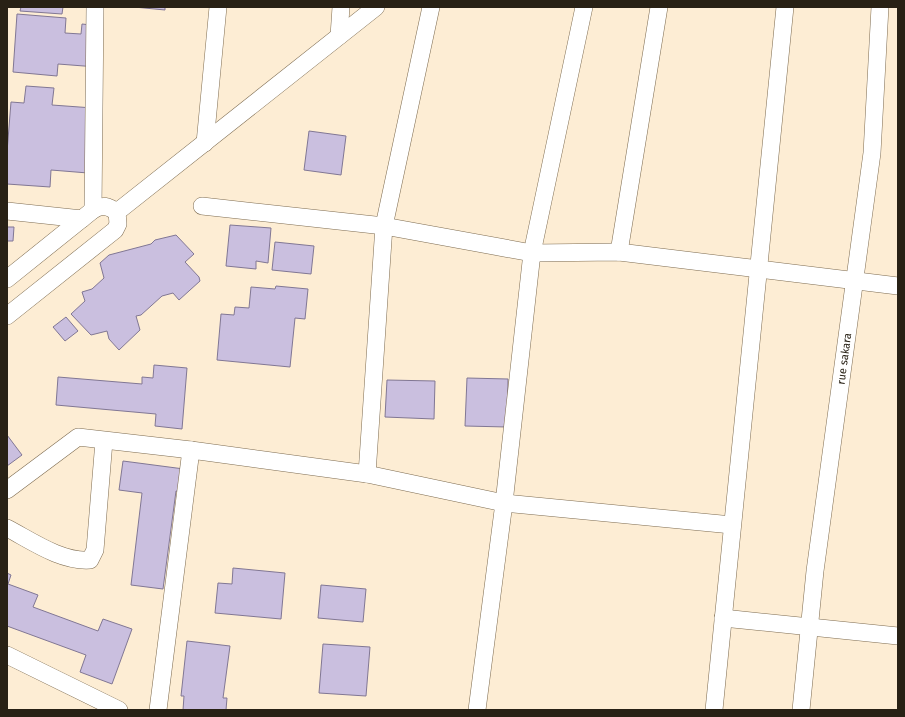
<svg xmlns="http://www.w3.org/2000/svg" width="905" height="717" font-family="'Fira Sans',sans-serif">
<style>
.building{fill:#cabfdf;stroke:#817794}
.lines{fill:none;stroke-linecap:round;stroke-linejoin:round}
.street-casing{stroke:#7e6c51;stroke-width:18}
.street{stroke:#fff;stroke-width:17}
.labels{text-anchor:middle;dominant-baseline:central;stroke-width:4;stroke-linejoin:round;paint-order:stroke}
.street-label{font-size:11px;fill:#282115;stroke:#fdedd4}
</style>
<rect width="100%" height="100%" fill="#fdedd4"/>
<g class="building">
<polygon points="21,7 63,7 62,14 20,11"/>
<polygon points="134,7 165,7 165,10"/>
<polygon points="17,14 66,18 65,33 81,34 82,24 100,26 97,67 58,64 57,76 13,72"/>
<polygon points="26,86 54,88 52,105 93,108 88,173 51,170 50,187 7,184 7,152 11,102 24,103"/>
<polygon points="309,131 346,136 341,175 304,170"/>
<polygon points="230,225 271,228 268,263 256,261 256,269 226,266"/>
<polygon points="7,227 14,227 13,241 7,241"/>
<polygon points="176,235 194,254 185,262 199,277 200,281 179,300 173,293 162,296 141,315 136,316 140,330 119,350 109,339 107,331 91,335 71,314 85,301 82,292 92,289 104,278 100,263 109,255 151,244 155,240"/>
<polygon points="275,242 314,246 311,274 272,270"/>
<polygon points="276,286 308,289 305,319 295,318 290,367 217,360 221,314 234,315 235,307 249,308 251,287 275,289"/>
<polygon points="66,317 78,331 65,341 53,327"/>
<polygon points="154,365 187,368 182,429 155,426 156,414 56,405 58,377 142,384 142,377 153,378"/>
<polygon points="467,378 508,379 507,427 465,426"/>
<polygon points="387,380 435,381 434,419 385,417"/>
<polygon points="7,435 22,455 7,466"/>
<polygon points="123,461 184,469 181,492 176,491 163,589 131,585 142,493 119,490"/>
<polygon points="233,568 285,573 281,619 215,613 218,583 232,584"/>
<polygon points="7,573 11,575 8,584 38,595 33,607 98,631 103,619 132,629 112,684 80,672 86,655 7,626"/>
<polygon points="321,585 366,589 363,622 318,618"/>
<polygon points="187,641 230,646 223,698 227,698 226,710 183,710 184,696 181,696"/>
<polygon points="323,644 370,647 366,696 319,693"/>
</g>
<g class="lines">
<defs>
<g id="street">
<polyline points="339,36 341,7"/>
<polyline points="205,143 218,7"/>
<polyline points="202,206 384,226 532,253 619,252 898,286"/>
<polyline points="93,210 95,7"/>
<polyline points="7,211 82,219"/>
<polyline points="117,212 376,7"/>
<polyline points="619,252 659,7"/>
<path d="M7 279 93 210C103 204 108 206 117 212L118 224 115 230 7 316"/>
<polyline points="367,474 384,226 431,7"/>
<polyline points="7,490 78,437 191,450 367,474 504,503 732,525"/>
<path d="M7 528C32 541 61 562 90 560L95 550 104 441"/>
<polyline points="723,618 898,636"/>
<polyline points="7,655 119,710"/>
<polyline points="158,710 191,450"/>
<polyline points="477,710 504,503 532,253 584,7"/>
<polyline points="714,710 785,7"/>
<path id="s1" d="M801 710 815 571 872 153 880 7"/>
</g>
</defs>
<use href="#street" class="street-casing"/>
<use href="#street" class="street"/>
</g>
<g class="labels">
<g class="street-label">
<text stroke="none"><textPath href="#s1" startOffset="354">rue sakara</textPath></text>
</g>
</g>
<rect width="905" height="717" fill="none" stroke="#282115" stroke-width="16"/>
</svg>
